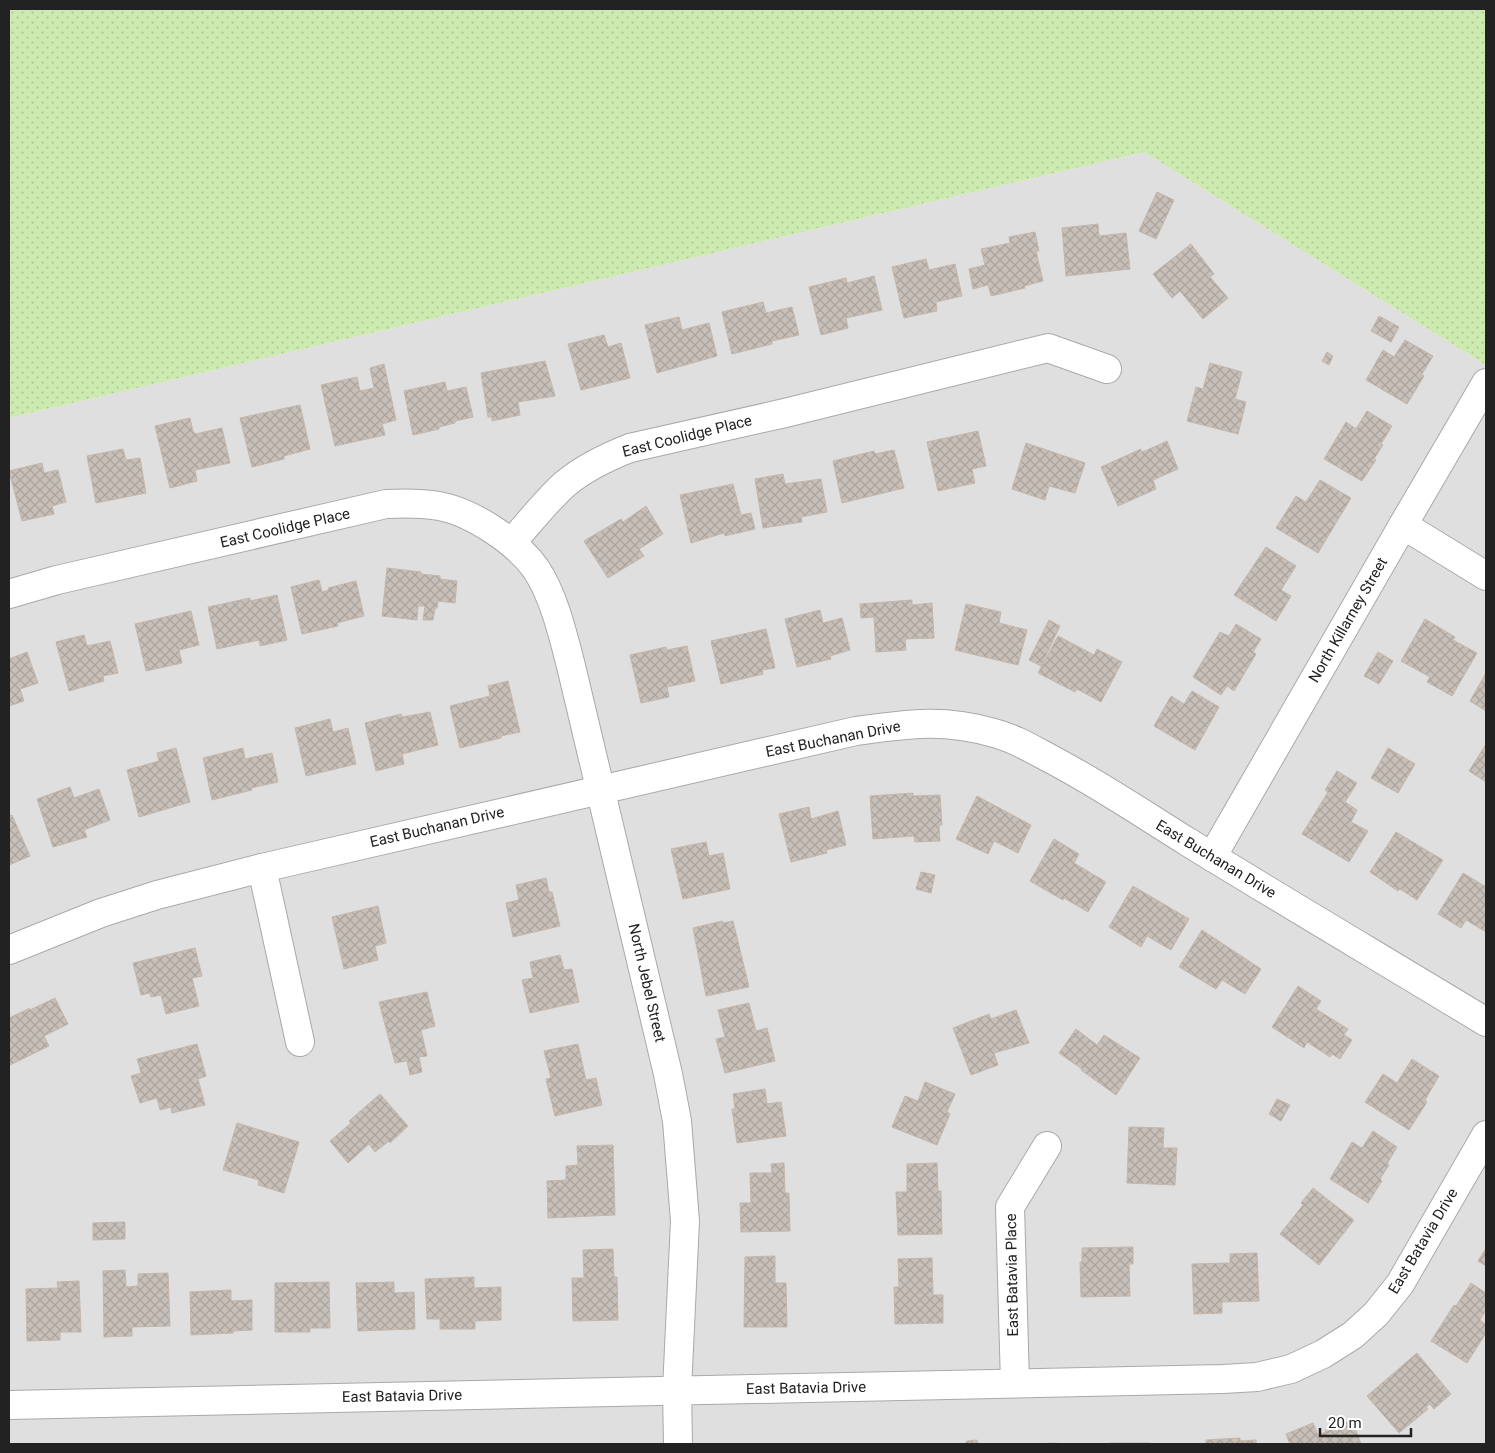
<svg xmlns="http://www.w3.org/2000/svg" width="1495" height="1453" font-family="Roboto,sans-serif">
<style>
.residential{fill:#e0dfdf}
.grass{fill:url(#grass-dots)}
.building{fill:url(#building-cross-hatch);stroke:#c4b6ab}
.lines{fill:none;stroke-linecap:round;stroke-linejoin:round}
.street-casing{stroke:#a9a9a9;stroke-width:30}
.street{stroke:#fff;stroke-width:28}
.labels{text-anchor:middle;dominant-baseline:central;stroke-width:4;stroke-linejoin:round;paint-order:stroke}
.street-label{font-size:15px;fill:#222;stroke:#fff}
</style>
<defs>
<pattern id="grass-dots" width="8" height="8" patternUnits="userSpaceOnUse" patternTransform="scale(1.25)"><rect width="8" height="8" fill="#cdebb0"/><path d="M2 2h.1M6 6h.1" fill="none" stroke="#b0c997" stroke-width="1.8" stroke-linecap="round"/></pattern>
<pattern id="building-cross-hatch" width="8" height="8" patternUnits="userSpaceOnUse" patternTransform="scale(1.25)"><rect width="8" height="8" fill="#c7bfb8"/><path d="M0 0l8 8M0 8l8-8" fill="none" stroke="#aba49e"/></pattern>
</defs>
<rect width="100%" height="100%" fill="#f2efe9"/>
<polygon class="residential" points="1144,152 1486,365 1486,1444 9,1444 9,418"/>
<polygon class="grass" points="9,9 1486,9 1486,365 1144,152 9,418"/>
<g class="building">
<polygon points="1157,192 1174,200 1156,239 1139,231"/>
<polygon points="1098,224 1099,236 1126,233 1130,269 1066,276 1062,228"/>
<polygon points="1035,232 1039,251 1036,251 1043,281 1024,286 1025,288 991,296 988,285 973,289 969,269 985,265 981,249 1010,243 1009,237"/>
<polygon points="1191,244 1214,274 1210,277 1228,298 1203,319 1180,291 1172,298 1153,274"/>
<polygon points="926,259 929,270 955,264 962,296 936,302 937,311 904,318 892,267"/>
<polygon points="874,276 882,310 846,318 848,328 821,335 809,287 846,278 847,283"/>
<polygon points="763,302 766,313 792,307 799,335 772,341 772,344 732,354 722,312"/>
<polygon points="1379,316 1399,327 1391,342 1371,331"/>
<polygon points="679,317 682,330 709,323 717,356 657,373 645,325"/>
<polygon points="604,335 608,347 621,343 630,378 581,390 568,344"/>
<polygon points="1405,340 1433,356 1422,374 1424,376 1407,404 1366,380 1383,350 1394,357"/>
<polygon points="1327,352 1333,356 1329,365 1322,361"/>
<polygon points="545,361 555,396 518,402 520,415 492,421 492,417 488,417 481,373"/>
<polygon points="1210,363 1242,372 1235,399 1246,402 1238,434 1187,421 1196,387 1203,389"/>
<polygon points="384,364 396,420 382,424 385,435 335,446 321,385 357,377 360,391 374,388 370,368"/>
<polygon points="445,382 447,391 466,387 473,417 455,421 455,423 439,427 439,429 413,435 404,391"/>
<polygon points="300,405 310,449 284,456 284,459 252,467 240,418"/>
<polygon points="1367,411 1392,426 1381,444 1383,445 1374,459 1376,460 1362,481 1324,459 1346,422 1356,429"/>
<polygon points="190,418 193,431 195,434 222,428 230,463 195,470 197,481 170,488 155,426"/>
<polygon points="978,431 986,466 972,469 975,483 938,491 927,442"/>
<polygon points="1167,441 1178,469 1153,480 1156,489 1118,506 1101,467 1141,449 1141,452 1145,451"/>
<polygon points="1026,443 1085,463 1075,493 1049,486 1045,500 1012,489"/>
<polygon points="123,449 126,460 140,458 146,493 96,503 87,456"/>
<polygon points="894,450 904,488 842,503 833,461 874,451 875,454"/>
<polygon points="42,463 44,473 58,470 66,502 52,506 54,514 22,521 9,471"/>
<polygon points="783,474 785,484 821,479 827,512 801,517 802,522 763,528 755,479"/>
<polygon points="1320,480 1351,498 1318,553 1276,528 1296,496 1306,502"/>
<polygon points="733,484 741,515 751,513 755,529 725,536 724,533 691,543 680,495"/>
<polygon points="646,506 663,534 639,549 644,556 608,578 584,541 621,519 623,522"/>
<polygon points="1266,547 1296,566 1281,590 1291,596 1276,621 1234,595"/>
<polygon points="387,568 421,572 421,574 440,576 440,579 457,581 455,603 438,601 437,608 435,608 433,620 423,620 425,606 418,606 417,620 382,616"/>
<polygon points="319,580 322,592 329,590 328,588 356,581 364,616 337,623 338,626 302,634 291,587"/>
<polygon points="277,595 287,640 260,646 259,640 217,649 208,607 250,598 250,601"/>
<polygon points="912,600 912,605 932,603 934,638 905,639 906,650 876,652 874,617 861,618 860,604"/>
<polygon points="966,604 1001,612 999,623 1027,630 1018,665 955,650"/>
<polygon points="820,610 823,623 842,618 850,650 830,656 831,659 797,667 785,619"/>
<polygon points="191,611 199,645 179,650 182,663 146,671 135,624"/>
<polygon points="1425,619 1455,637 1453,640 1477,653 1452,696 1427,682 1430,677 1401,661"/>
<polygon points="1049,620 1060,626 1041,666 1029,660"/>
<polygon points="1236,624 1261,639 1253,652 1256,654 1234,691 1227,686 1221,695 1193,677 1220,632 1229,636"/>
<polygon points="766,629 775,668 762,670 763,674 721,684 711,641"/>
<polygon points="84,635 87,646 110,641 118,673 103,676 104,681 69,691 56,642"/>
<polygon points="1058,636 1094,655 1097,649 1122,662 1101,702 1077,689 1075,692 1038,673"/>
<polygon points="687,646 695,681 667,687 669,697 641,703 630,655 666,647 667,650"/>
<polygon points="27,652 38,683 20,689 24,701 9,706 9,659"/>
<polygon points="1378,652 1393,661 1379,684 1364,676"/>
<polygon points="1486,673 1486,711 1470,701"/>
<polygon points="508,681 520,732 501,736 501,738 460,748 450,706 490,696 488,686"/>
<polygon points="1192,691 1219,707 1195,750 1154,726 1171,696 1184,704"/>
<polygon points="430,712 438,745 402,754 404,764 376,771 365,723 401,714 402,717"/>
<polygon points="330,719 333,732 348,728 356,764 306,776 295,728"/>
<polygon points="1486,744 1486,782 1469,771"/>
<polygon points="176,748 190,802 139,817 127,770 159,761 157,753"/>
<polygon points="243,748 245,759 272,753 278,782 251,788 252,790 212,800 203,758"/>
<polygon points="1388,748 1415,764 1398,793 1371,778"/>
<polygon points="1337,771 1357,783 1345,802 1357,810 1351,822 1368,831 1349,862 1302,834 1328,792 1325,790"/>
<polygon points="70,787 74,798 99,789 110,820 84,830 87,837 53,847 37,799"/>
<polygon points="913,793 913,796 940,795 942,825 939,825 940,841 915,842 914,836 873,839 870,796"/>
<polygon points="977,796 1031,825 1018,853 994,841 988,854 956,839"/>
<polygon points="809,807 811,819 838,811 846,845 826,850 827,853 791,862 779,814"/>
<polygon points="12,815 30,856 9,865 9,816"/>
<polygon points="1396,832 1443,860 1417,900 1400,889 1398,891 1370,872"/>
<polygon points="1054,839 1079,854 1074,863 1106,882 1088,912 1064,898 1063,900 1030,881"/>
<polygon points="706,842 709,856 723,853 730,889 683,899 671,849"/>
<polygon points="921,872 935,875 931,893 916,889"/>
<polygon points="1463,873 1486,887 1486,932 1466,920 1461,928 1438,914"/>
<polygon points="546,878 549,892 552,892 560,926 513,937 506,903 519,900 516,885"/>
<polygon points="1133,886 1189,919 1171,950 1147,936 1141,947 1109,927"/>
<polygon points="378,906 386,943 375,946 378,960 344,969 332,917"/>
<polygon points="722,921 723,923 733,921 749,987 706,996 693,928"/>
<polygon points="1202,930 1261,969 1245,994 1222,980 1216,989 1179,967"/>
<polygon points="195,948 202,976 192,978 199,1006 166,1014 161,995 151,997 150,993 141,995 133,963"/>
<polygon points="560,955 564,970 572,969 579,1002 530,1013 522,980 533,978 530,962"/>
<polygon points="1298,986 1321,1001 1316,1009 1348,1029 1344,1035 1352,1040 1340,1059 1332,1054 1330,1057 1307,1042 1304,1048 1272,1027"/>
<polygon points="427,992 435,1026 421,1030 427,1056 419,1057 422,1072 410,1075 407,1061 395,1063 379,1002"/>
<polygon points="55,998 68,1024 44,1036 49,1046 10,1065 9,1062 9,1018 28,1009 29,1008 30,1010"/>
<polygon points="749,1003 756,1031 767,1028 775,1061 725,1073 716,1039 725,1037 718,1010"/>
<polygon points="1016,1010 1029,1043 994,1053 998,1065 971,1075 953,1028 989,1014 991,1019"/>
<polygon points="1076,1029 1097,1045 1104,1035 1140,1058 1116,1095 1081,1070 1082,1069 1059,1053"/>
<polygon points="197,1044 206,1076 198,1079 205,1105 172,1113 171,1107 160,1110 157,1098 140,1103 131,1076 141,1073 137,1059"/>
<polygon points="578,1044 586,1080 596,1078 602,1105 555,1116 546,1079 551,1078 544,1051"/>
<polygon points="1412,1059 1439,1076 1425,1100 1427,1102 1409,1130 1365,1102 1383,1074 1397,1083"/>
<polygon points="925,1082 955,1094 947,1112 950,1114 937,1145 892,1127 905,1096 918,1101"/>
<polygon points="765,1089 767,1104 781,1102 786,1136 737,1143 732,1109 735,1109 733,1094"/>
<polygon points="380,1094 408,1126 390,1143 389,1141 375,1152 369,1144 348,1163 330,1141 351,1123 349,1121"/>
<polygon points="1277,1099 1290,1105 1281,1121 1269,1114"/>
<polygon points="237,1123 299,1142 284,1193 258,1185 259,1180 223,1170"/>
<polygon points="1129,1127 1164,1128 1163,1148 1177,1148 1175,1185 1127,1183"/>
<polygon points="1373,1131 1397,1147 1387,1164 1389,1165 1380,1179 1382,1181 1368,1203 1330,1179 1352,1142 1362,1148"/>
<polygon points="613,1145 615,1215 548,1218 547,1181 566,1180 566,1166 578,1165 577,1146"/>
<polygon points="784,1163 785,1193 789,1193 790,1231 741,1232 740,1203 751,1203 750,1173 772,1173 771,1164"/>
<polygon points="937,1163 938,1191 941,1191 942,1234 898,1235 896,1192 907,1192 907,1164"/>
<polygon points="1313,1188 1354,1220 1319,1265 1280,1234 1303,1205 1301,1203"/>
<polygon points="125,1222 125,1239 93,1240 93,1223"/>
<polygon points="1133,1247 1133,1264 1129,1264 1130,1296 1081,1297 1080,1262 1082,1262 1082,1248"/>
<polygon points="1486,1248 1486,1266 1478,1261"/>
<polygon points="613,1249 614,1277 617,1277 618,1320 573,1321 572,1278 584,1278 583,1250"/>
<polygon points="1257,1253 1259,1301 1222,1302 1222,1313 1194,1314 1192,1264 1230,1263 1230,1254"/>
<polygon points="775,1256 775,1283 786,1283 787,1327 744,1327 745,1257"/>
<polygon points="932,1258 933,1295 943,1295 943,1323 895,1324 894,1287 899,1287 898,1259"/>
<polygon points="125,1270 126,1287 138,1286 138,1274 168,1273 170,1326 132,1327 132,1336 104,1337 103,1271"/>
<polygon points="474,1277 474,1288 501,1287 501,1320 475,1321 475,1329 440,1329 440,1319 427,1319 425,1279"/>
<polygon points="79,1281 81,1332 60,1332 60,1340 27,1341 26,1289 58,1288 57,1282"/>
<polygon points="329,1282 330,1328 310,1328 310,1332 275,1332 275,1283"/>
<polygon points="394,1282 394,1293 414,1292 415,1329 358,1331 356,1283"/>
<polygon points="1471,1283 1486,1293 1486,1310 1480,1320 1486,1325 1486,1333 1467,1363 1431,1341 1454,1305 1456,1306"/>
<polygon points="231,1290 231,1301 252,1300 252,1330 233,1331 233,1333 191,1335 190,1292"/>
<polygon points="1417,1353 1451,1394 1434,1409 1430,1404 1426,1407 1428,1409 1399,1433 1367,1396"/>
<polygon points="1352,1420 1361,1444 1290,1444 1286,1434 1313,1423 1318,1435 1326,1432 1325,1430"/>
<polygon points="1240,1438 1240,1441 1256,1440 1256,1444 1206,1444 1206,1440"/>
<polygon points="977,1440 978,1444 953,1444 965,1444 967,1441"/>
<polygon points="1057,1443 1057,1444 1027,1444"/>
<rect x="1110" y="1443" width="40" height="1"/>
</g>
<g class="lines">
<defs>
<g id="street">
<polyline points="1403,525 1486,576"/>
<path d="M512 542C529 523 546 501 565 484 584 468 607 457 630 448L785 413 1048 348 1107 369"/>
<path d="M9 594 57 580 386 504C404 503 421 503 439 506 472 512 517 542 536 569 554 596 563 635 571 666L668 1074 677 1121 685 1221 677 1390 678 1444"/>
<polyline points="1212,857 1403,525 1486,383"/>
<polyline points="262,868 300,1042"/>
<path d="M9 950 101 913 157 895 262 868 856 731C907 724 943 718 994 733 1014 738 1032 749 1049 758 1097 783 1143 814 1188 842 1287 903 1387 962 1486 1022"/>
<polyline points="1015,1383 1010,1207 1047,1146"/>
<polyline points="9,1405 1223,1379 1257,1377 1291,1369 1323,1354 1353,1335 1376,1314 1400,1284 1486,1135"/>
</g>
</defs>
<use href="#street" class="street-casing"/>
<use href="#street" class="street"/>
</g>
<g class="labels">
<g class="street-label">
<text transform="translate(687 436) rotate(-14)">East Coolidge Place</text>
<text transform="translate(285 528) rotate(-13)">East Coolidge Place</text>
<text transform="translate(1348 620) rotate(-60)">North Killarney Street</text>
<text transform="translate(833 739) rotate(-11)">East Buchanan Drive</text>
<text transform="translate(437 827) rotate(-13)">East Buchanan Drive</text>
<text transform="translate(1216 859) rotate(31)">East Buchanan Drive</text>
<text transform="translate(647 983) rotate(77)">North Jebel Street</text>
<text transform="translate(1423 1241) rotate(-59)">East Batavia Drive</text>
<text transform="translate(1012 1275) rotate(-91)">East Batavia Place</text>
<text transform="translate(806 1388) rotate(-1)">East Batavia Drive</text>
<text transform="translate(402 1396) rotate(-1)">East Batavia Drive</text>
</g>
</g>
<rect width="1495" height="1453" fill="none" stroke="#222222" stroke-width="20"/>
<path d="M1320 1428v8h91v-8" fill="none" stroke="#222222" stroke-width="2.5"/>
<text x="1328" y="1428" font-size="15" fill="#222222" stroke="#ffffff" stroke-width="4" paint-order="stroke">20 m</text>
</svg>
